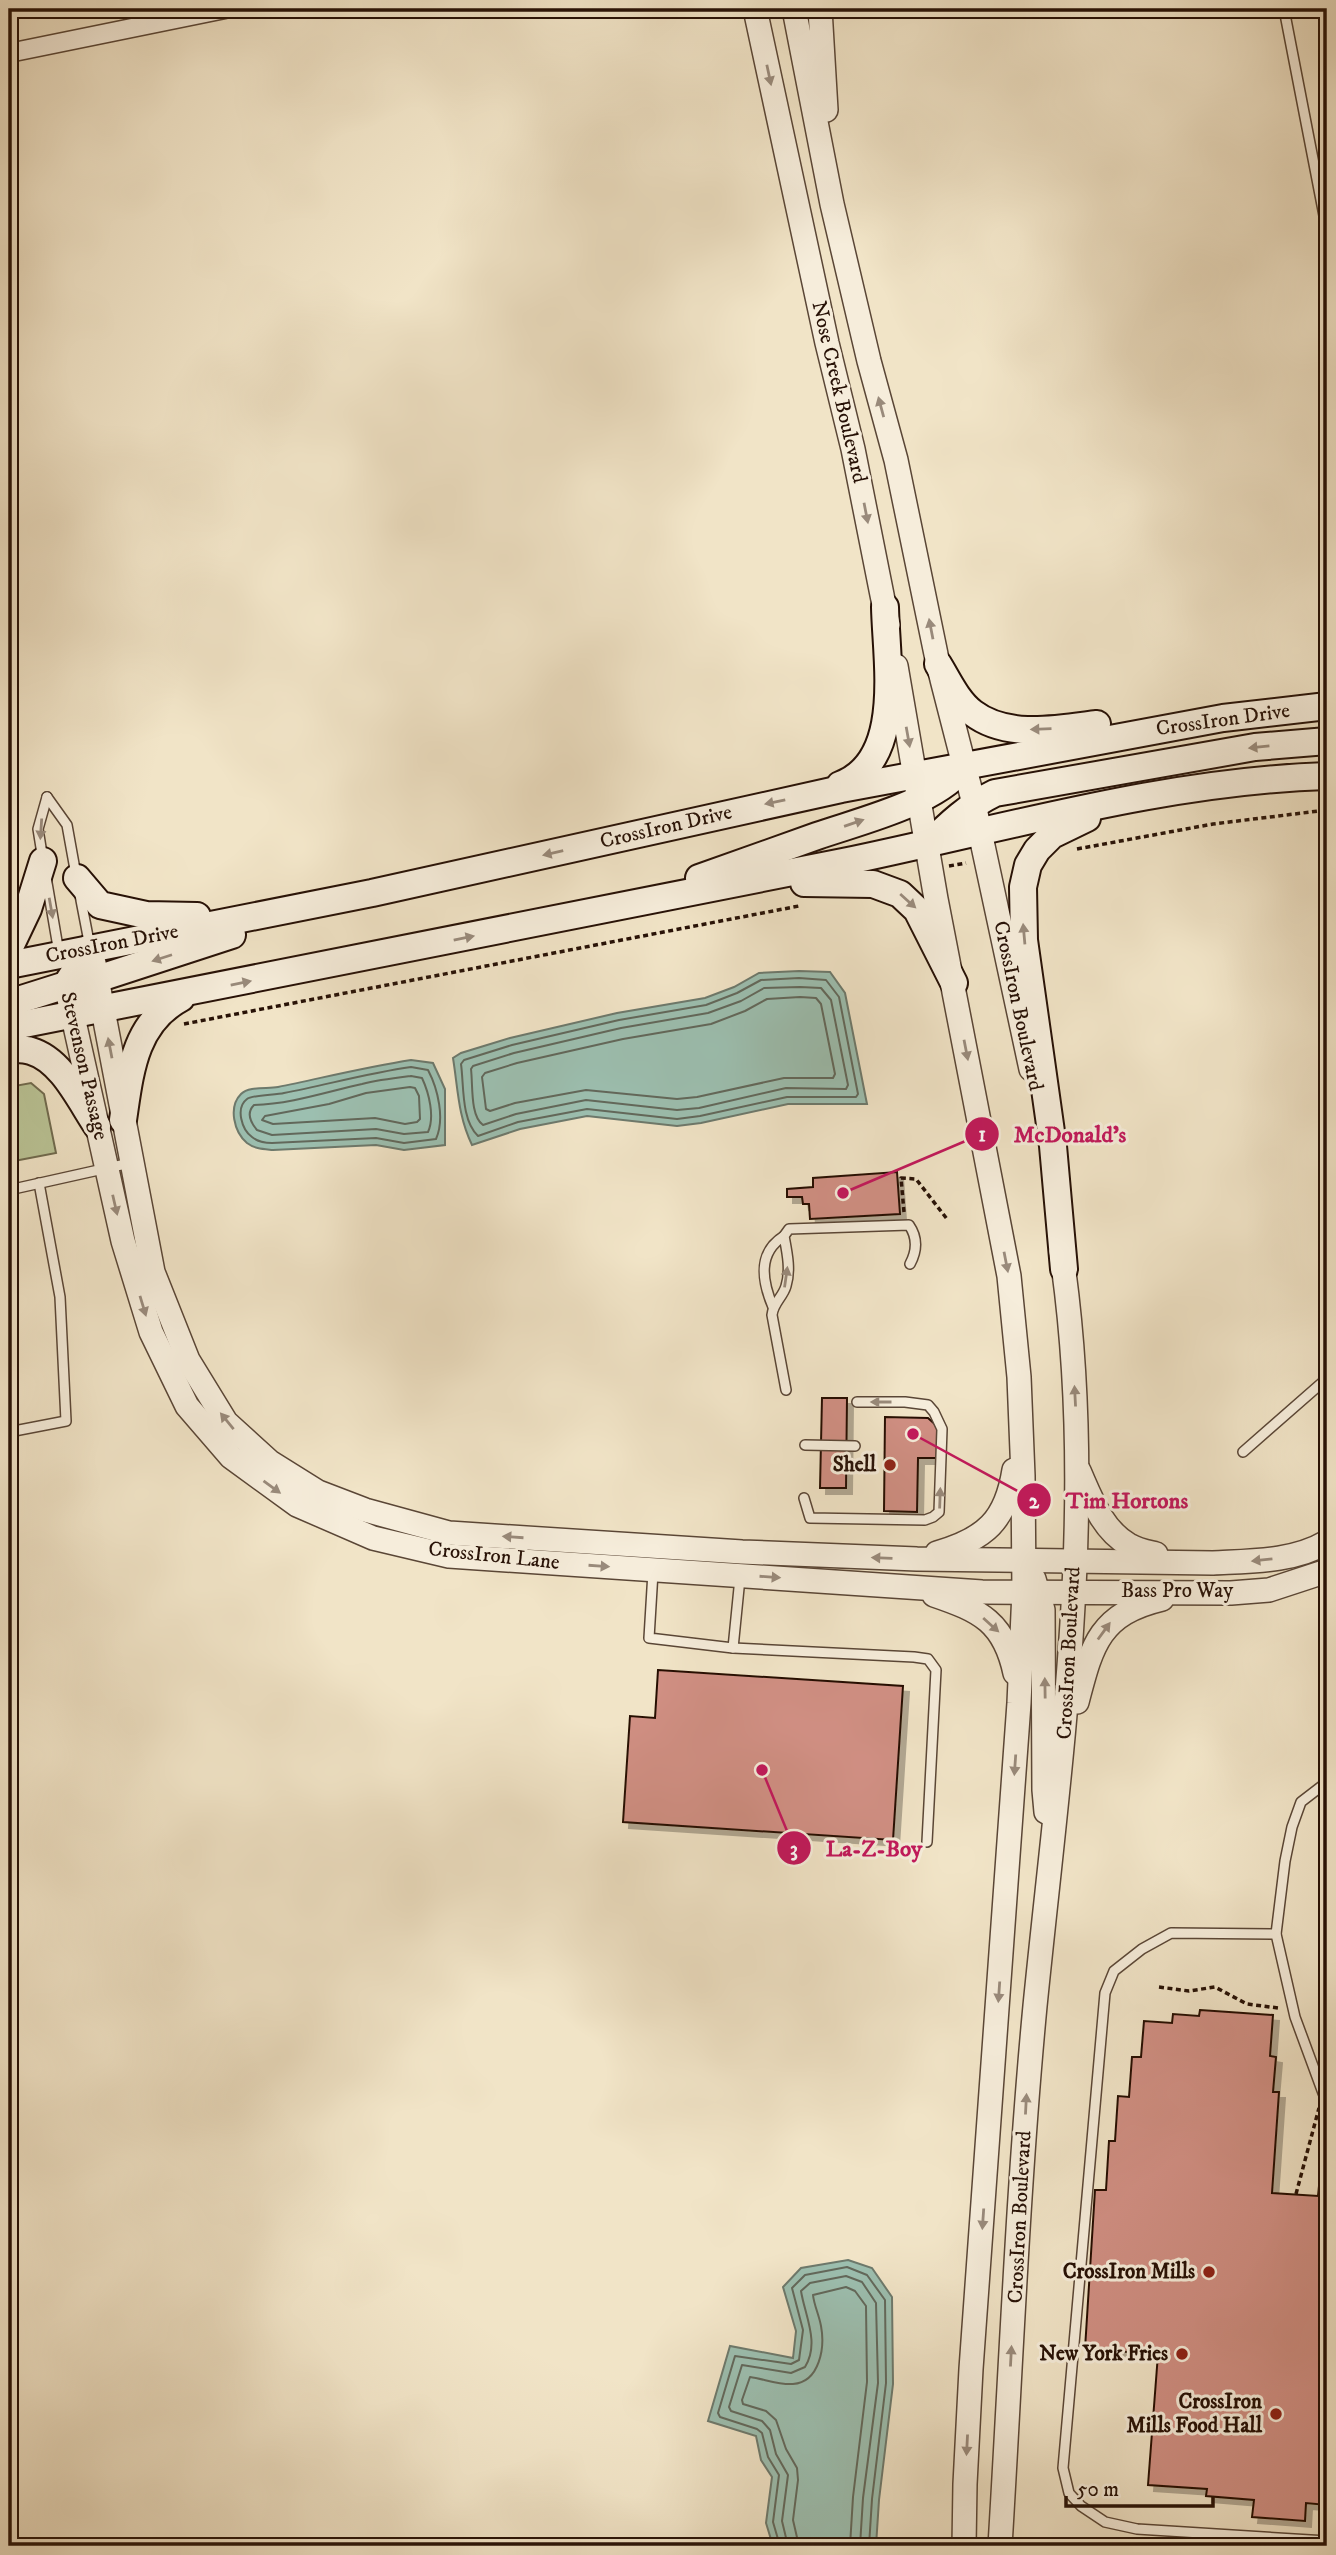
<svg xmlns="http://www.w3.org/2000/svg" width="1336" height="2555" font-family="'IM FELL DW Pica',serif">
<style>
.green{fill:#bac496;stroke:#706a4e;stroke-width:2}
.water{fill:#9cbfb0;stroke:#6d796c;stroke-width:2}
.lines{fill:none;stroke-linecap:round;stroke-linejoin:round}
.shore{stroke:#62685b;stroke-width:2}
.building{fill:#d08f83;stroke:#271106;stroke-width:2;filter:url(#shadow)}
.service-casing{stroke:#5a4636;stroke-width:12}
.minor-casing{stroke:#5a4636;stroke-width:21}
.tertiary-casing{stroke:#5a4636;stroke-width:26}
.secondary-casing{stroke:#271106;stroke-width:30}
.path{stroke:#271106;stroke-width:3.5;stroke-dasharray:5 3.5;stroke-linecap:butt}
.service{stroke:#f6eddb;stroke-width:9}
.minor{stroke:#f6eddb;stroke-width:18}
.tertiary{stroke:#f6eddb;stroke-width:23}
.secondary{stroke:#f6eddb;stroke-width:26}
.oneway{fill:#998a7b}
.poi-dot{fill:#8f2418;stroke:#f6eddb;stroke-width:2.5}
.labels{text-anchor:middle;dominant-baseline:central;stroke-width:6;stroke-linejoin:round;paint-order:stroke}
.street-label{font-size:21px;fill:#271106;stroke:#f6eddb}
.poi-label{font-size:21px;font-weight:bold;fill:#271106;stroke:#f6eddb;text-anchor:end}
.leader{fill:none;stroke:#c2185b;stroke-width:2.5}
.callout-dot{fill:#c2185b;stroke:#f6eddb;stroke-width:2.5}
.mark-label{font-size:21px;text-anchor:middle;font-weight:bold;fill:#fff}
.callout-label{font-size:23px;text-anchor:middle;font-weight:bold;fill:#c2185b;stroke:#f6eddb;stroke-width:6;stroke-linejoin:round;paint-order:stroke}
</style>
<defs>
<filter id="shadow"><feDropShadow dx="6" dy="6" stdDeviation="0" flood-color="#0004"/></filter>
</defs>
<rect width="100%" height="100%" fill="#f1e4c7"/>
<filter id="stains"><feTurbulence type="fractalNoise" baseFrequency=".00286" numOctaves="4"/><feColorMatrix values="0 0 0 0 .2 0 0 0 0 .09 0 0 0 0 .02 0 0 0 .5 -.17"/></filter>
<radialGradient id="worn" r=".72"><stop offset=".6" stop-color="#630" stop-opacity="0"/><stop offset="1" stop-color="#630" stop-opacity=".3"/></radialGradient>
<polygon class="green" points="31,1083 44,1094 56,1153 9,1162 9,1087"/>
<g class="water">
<path d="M799 971 830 972 845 993 867 1104H788L701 1123 677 1126 587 1116 520 1129 472 1145C458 1116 458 1089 453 1058L461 1053 510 1038 617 1013 705 998 734 987 759 973Z"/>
<path d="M411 1060 433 1063 445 1089V1145L404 1150 376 1145 273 1150C263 1149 255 1149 247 1143 234 1132 228 1107 241 1094 249 1086 267 1089 278 1087 322 1078 366 1067 411 1060Z"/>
<polygon points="848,2260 872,2268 892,2297 893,2384 879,2500 876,2546 773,2546 766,2523 772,2477 761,2460 756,2436 708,2421 730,2346 793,2358 796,2331 783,2287 801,2268"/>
</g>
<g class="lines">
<g class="shore">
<path d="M799 978 826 980 839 997 858 1094 856 1097H787L700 1116 677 1119 587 1109 518 1122 478 1136C461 1120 464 1085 461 1064L464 1060 512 1045 619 1020 706 1005 737 993 761 980Z"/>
<path d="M800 987 821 988 831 1000 848 1085 846 1089 786 1088 699 1108 677 1110 586 1100 516 1114 483 1125C470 1116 473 1085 471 1069L473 1066 514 1053 621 1028 708 1013 741 1001 764 988Z"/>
<polygon points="800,997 816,998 821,1004 835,1074 833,1078 784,1078 697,1097 677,1099 586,1090 515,1103 490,1111 486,1109 482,1077 485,1073 517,1063 623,1039 711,1024 745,1011 767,999"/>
<path d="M411 1067 428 1070C438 1089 445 1119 436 1139L404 1143 376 1138 272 1143C265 1143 258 1142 252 1137 242 1130 235 1108 247 1099 251 1095 276 1095 284 1093 326 1085 368 1073 411 1067Z"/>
<path d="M411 1076 422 1078C429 1093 435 1117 428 1132L404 1134 376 1129 272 1135 257 1130C251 1123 246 1113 254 1105 291 1104 326 1092 362 1084 378 1080 395 1078 411 1076Z"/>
<polygon points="410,1087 415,1088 419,1096 420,1119 417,1122 405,1124 375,1118 273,1124 262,1120 265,1116 329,1104 366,1093"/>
<polyline points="780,2546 773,2522 779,2475 768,2457 762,2433 757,2429 720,2417 718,2413 735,2356 791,2364 799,2360 803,2330 792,2288 805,2275 847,2267 867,2275 885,2300 886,2383 872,2499 869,2546"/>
<path d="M788 2546 782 2521 788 2475 776 2454 770 2430 762 2421 731 2411 729 2407 742 2365 791 2373 805 2367C820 2343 805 2316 801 2291L810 2283 846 2276 862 2282 876 2303 878 2383 863 2498 860 2546"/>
<path d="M799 2546 793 2520 798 2480 797 2468 786 2449 776 2420 766 2411 743 2404 742 2400 750 2377C764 2379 779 2385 793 2384 820 2382 825 2347 821 2326 819 2315 814 2305 813 2295L846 2287 855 2291 866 2306 867 2382 853 2497 850 2546"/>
</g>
</g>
<g class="building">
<polygon points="897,1172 900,1214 810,1219 809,1204 803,1204 802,1197 787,1197 787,1189 813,1187 813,1178"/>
<polygon points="822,1398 847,1398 846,1488 820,1488"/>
<polygon points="885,1417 928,1418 938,1427 937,1458 918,1458 917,1512 884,1511"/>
<polygon points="658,1670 903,1686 893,1840 623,1822 630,1716 655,1718"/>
<polygon points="1200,2010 1273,2015 1270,2056 1276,2057 1273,2092 1279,2092 1272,2193 1318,2196 1319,2186 1327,2179 1327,2505 1306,2503 1305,2521 1252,2517 1254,2500 1206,2496 1207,2489 1148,2485 1158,2354 1085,2349 1095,2190 1106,2190 1109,2141 1115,2141 1118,2096 1129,2097 1132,2057 1141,2057 1144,2021 1172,2023 1173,2014 1199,2016"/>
</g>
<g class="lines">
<defs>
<g id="service">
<polyline points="1284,9 1327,231"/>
<polyline points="47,797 67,825 76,875"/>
<polyline points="43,860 38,829 47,797"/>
<polyline points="46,877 59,953"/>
<polyline points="80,895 90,947"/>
<polyline points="9,1190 130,1163"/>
<path d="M773 1307C762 1281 757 1253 784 1236"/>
<path d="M786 1390 772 1315C773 1303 783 1297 786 1286 791 1270 787 1252 784 1236L789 1229 909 1225C918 1238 917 1251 910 1264"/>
<polyline points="9,1432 66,1421 60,1297 39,1183"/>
<polyline points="805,1445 855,1446"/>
<polyline points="1243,1452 1324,1381 1327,1375"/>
<polyline points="804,1498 810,1518 925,1520 933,1517 939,1512 942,1429 934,1412 928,1405 905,1402 857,1402"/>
<polyline points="653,1572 649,1638 733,1648 914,1657 928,1659 936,1670 927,1842"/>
<polyline points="733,1648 740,1578"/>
<polyline points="1327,1782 1301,1802 1292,1827 1285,1861 1276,1934 1295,2017 1323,2093 1327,2097"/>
<polyline points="1276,1934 1171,1933 1142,1949 1114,1971 1105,1993 1063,2468 1069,2493 1081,2506 1105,2522 1137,2529 1327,2541"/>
</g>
<polyline id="minor" points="9,53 225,9"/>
<g id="tertiary">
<polyline points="755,9 827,343 853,449 888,625"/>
<polyline points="794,9 832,204 869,361 896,460 938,664 974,804 1031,1069"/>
<polyline points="820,9 826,110"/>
<polyline points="896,666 936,899 1009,1276 1019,1377 1023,1476 1024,1591 1019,1703 971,2369 965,2484 964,2546"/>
<path d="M94 963 153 1272 188 1360 226 1422 270 1462 318 1492 365 1510 449 1533 742 1552 917 1559 1213 1563C1251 1561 1293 1562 1327 1542"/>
<polyline points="69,999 123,1241 151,1332 187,1406 231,1457 297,1505 373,1538 449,1556 982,1592 1231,1593 1269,1590 1327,1571"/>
<path d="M1079 1471C1091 1498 1102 1530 1129 1545 1137 1550 1148 1552 1156 1554"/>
<path d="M937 1553C985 1539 1006 1521 1014 1470"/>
<polyline points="1034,1579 1043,1610 1044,1790 1046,1812"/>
<path d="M934 1595C981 1611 1004 1622 1015 1673"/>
<path d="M1077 1702C1092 1645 1099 1614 1162 1599"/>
<path d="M1000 2546C1011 2366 1018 2185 1035 2006 1060 1756 1099 1502 1061 1251"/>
</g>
<g id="secondary">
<path d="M938 664C948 680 957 701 973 713 1007 739 1058 729 1097 724"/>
<path d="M840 785C905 761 886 661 885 607"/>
<path d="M928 845C949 824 968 806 995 793L1255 747 1327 741"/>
<polyline points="77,878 100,905 146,915 197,916"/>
<path d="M699 878C738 864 777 850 817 836 860 821 932 804 962 769"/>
<polyline points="804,883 873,884 900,894 917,910 954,983"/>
<polyline points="9,949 28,909 43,861"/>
<polyline points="9,965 372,893 841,789 1223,718 1327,706"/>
<polyline points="9,1003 66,985 90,948"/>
<path d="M72 1015C77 999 83 989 97 979L232 935"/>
<path d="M9 1027C287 973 565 919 843 862 1003 829 1163 781 1327 776"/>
<path d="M9 1048C16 1049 24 1049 31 1051 62 1060 80 1101 97 1126"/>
<path d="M123 1120C130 1073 134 1023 181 998"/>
<polyline points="1064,1269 1053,1146 1024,940 1023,887 1028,865 1037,850 1052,835 1087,818"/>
</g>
</defs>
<use href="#service" class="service-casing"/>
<use href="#minor" class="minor-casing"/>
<use href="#tertiary" class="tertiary-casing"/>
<use href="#secondary" class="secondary-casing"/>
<g class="path">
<polyline points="1077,849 1213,824 1327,810"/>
<polyline points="949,866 966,863"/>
<polyline points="184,1024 799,906"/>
<polyline points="904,1212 901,1178 916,1179 947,1219"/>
<polyline points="1159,1987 1189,1991 1215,1987 1247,2004 1278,2008"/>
<polyline points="1296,2194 1319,2108"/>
</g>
<use href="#service" class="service"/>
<use href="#minor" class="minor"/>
<use href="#tertiary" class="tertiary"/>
<use href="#secondary" class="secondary"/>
</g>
<defs><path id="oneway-solid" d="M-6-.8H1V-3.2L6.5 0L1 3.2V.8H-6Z" transform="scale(1.75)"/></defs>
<g class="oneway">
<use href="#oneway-solid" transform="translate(769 75) rotate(78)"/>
<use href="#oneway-solid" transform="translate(881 407) rotate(-105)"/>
<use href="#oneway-solid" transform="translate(866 513) rotate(79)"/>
<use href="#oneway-solid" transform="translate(931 629) rotate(-101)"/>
<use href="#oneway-solid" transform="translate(1041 729) rotate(178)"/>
<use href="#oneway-solid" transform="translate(908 737) rotate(80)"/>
<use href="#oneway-solid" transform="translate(1259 747) rotate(174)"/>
<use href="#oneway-solid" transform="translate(775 802) rotate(168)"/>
<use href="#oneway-solid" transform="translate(854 823) rotate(-19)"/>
<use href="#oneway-solid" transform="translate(41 829) rotate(94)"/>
<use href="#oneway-solid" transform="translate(553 853) rotate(167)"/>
<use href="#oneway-solid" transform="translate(908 901) rotate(42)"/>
<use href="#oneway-solid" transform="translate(51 908) rotate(80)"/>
<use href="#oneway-solid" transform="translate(1024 934) rotate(-95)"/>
<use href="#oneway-solid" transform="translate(464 938) rotate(-11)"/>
<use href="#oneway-solid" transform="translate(162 958) rotate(162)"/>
<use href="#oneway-solid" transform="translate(241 983) rotate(-11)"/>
<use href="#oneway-solid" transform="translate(110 1048) rotate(-101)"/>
<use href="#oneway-solid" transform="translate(966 1050) rotate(79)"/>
<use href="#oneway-solid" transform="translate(115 1205) rotate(77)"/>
<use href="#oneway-solid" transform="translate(1006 1262) rotate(79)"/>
<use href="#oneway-solid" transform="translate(786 1277) rotate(-82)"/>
<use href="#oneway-solid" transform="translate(143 1306) rotate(73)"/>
<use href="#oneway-solid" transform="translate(1075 1396) rotate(-93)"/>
<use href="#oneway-solid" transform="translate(881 1402) rotate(180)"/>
<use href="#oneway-solid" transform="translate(227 1421) rotate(-129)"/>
<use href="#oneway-solid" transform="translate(272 1487) rotate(36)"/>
<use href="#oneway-solid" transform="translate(940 1498) rotate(-88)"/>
<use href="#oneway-solid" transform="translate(513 1537) rotate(-176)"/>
<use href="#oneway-solid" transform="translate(882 1558) rotate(-178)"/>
<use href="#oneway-solid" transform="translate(1262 1560) rotate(174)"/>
<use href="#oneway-solid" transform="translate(599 1566) rotate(4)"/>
<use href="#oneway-solid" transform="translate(770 1577) rotate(4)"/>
<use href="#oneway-solid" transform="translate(991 1625) rotate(42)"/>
<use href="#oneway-solid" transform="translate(1104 1631) rotate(-54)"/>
<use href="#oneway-solid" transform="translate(1045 1688) rotate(-91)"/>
<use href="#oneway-solid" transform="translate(1015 1765) rotate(94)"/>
<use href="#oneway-solid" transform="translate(999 1992) rotate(94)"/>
<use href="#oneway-solid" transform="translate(1026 2104) rotate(-87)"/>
<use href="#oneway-solid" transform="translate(983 2219) rotate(94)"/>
<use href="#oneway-solid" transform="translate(1011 2356) rotate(-87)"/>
<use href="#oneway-solid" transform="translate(967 2445) rotate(93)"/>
</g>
<g class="poi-dot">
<circle cx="890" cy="1465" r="7"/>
<circle cx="1209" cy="2272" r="7"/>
<circle cx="1182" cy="2354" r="7"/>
<circle cx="1276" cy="2414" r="7"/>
</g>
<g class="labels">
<g class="street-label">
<text transform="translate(839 392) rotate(77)">Nose Creek Boulevard</text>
<text transform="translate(1223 720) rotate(-8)">CrossIron Drive</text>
<text transform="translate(666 827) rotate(-13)">CrossIron Drive</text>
<text transform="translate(112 944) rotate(-11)">CrossIron Drive</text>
<text transform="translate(1018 1006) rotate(78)">CrossIron Boulevard</text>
<text transform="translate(84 1066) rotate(77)">Stevenson Passage</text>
<text transform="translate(494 1556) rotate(6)">CrossIron Lane</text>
<text x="1177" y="1591">Bass Pro Way</text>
<text transform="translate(1069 1653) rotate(-87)">CrossIron Boulevard</text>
<text transform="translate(1020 2217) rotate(-87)">CrossIron Boulevard</text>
</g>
<g class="poi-label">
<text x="876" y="1465">Shell</text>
<text x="1195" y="2272">CrossIron Mills</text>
<text x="1168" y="2354">New York Fries</text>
<text x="1262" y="2402">CrossIron<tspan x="1262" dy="24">Mills Food Hall</tspan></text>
</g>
</g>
<path class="leader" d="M843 1193L982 1134M913 1434L1034 1500M762 1770L794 1848"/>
<g class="callout-dot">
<circle cx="843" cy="1193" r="7"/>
<circle cx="913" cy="1434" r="7"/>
<circle cx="762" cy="1770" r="7"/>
<circle cx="982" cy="1134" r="18"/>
<circle cx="1034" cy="1500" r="18"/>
<circle cx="794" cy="1848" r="18"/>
</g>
<g class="mark-label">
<text x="982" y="1141">1</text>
<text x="1034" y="1508">2</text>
<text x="794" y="1856">3</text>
</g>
<g class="callout-label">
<text x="1070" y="1142">McDonald's</text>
<text x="1127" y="1508">Tim Hortons</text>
<text x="874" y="1856">La-Z-Boy</text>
</g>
<rect width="1336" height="2555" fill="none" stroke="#f1e4c7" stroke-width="35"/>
<rect x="10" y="10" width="1315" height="2534" fill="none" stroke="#271106" stroke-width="3.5"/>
<rect x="18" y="18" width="1301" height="2520" fill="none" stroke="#271106" stroke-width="2"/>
<path d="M1066 2496v10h147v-10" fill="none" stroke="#271106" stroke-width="3.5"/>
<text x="1077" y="2496" font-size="21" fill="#271106" stroke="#f6eddb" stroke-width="5" paint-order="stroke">50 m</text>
<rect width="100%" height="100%" filter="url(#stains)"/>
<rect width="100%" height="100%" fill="url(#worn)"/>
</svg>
